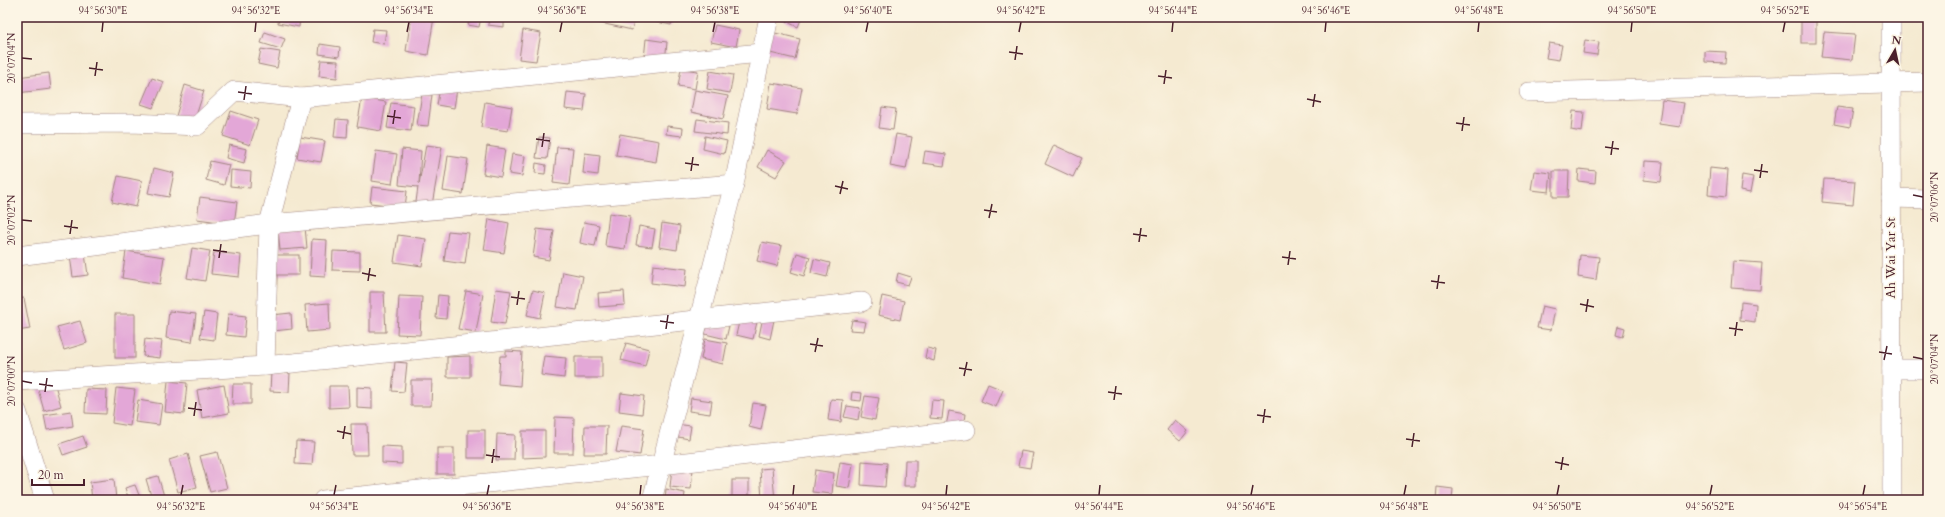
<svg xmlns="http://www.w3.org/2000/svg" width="1945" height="517" font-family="Cardo,serif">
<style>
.building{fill:#e3a7d7}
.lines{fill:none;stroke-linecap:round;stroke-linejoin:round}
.minor-casing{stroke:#a0847e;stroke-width:20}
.minor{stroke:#fff;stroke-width:19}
.ticks{fill:none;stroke:#4a1f2b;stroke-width:1.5}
.labels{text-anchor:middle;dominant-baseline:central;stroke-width:3;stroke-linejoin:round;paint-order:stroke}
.street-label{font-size:13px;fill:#4a1f2b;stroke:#fcf5e5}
.neatline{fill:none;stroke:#4a1f2b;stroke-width:1.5}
.ticks-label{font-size:10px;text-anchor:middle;fill:#4a1f2b}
</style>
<rect width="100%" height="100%" fill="#fcf5e5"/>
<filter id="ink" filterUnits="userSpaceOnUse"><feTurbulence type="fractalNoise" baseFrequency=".025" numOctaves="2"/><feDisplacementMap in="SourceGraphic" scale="8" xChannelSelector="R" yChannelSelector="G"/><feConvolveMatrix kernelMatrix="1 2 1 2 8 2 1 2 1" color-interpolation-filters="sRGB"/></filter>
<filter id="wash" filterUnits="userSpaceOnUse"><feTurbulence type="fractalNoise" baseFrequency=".012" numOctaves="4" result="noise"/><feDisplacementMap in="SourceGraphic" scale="16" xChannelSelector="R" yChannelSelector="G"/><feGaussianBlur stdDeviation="0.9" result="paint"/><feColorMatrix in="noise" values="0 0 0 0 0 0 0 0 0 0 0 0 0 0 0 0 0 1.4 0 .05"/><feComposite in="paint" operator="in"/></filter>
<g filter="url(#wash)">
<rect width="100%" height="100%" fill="#f5ead1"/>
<g id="blocks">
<g class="building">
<polygon points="279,17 300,17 299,27 278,23"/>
<polygon points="411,17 434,17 428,55 406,51"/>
<polygon points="470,17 481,17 479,27 468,25"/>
<polygon points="489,17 504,18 504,27 488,25"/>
<polygon points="598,17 635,17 632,30 596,22"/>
<polygon points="648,17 673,17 671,25 647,20"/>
<polygon points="777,17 802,17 798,27"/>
<rect x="1801" y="21" width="15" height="22"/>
<polygon points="715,25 739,30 736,47 711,42"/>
<polygon points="373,29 386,30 384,44 371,42"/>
<polygon points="523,30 541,33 536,61 519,59"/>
<polygon points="265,32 285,39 281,49 261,43"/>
<polygon points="771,32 800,39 795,59 766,52"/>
<polygon points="1824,32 1855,34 1852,60 1821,57"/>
<polygon points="646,39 667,42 665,62 644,59"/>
<polygon points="1585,40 1599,42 1597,55 1583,53"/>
<polygon points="1549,43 1562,45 1559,60 1546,58"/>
<polygon points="320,44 340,47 339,57 319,54"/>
<polygon points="261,49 280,52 277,68 258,64"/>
<polygon points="1705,51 1726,52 1725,63 1705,62"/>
<polygon points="321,60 338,61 337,78 319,76"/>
<polygon points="681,69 698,71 695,89 678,86"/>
<polygon points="710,71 733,75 730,93 707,89"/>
<polygon points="49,73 51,89 17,93 17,77"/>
<polygon points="152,78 164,82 153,108 141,104"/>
<polygon points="771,83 802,88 797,114 767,109"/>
<polygon points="185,85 204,91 194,122 176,116"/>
<polygon points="440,87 457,89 454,108 437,105"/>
<polygon points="695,90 728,96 723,119 691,112"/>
<polygon points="567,92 586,94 584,111 565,109"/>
<polygon points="422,94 432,95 428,126 417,125"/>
<polygon points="362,98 386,102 381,131 357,127"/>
<polygon points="1662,100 1684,103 1680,127 1659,124"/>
<polygon points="485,102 512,107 508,131 481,127"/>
<polygon points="391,103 414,106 411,131 387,128"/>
<polygon points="882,107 896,109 893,130 879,128"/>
<polygon points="1837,107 1853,109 1850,127 1834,124"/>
<polygon points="231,111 258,120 250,145 223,136"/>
<polygon points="1573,111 1584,112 1582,132 1571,130"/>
<polygon points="336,119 348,120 347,138 334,137"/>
<polygon points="697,119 728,123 727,135 695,131"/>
<polygon points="667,126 683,128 682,136 666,134"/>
<polygon points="620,134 659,141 656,162 616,155"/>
<polygon points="896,134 912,137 906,169 890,166"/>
<polygon points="705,136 727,141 724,154 703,149"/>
<polygon points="300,137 325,141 321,162 297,158"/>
<polygon points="539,137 550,138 547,159 536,158"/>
<polygon points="229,145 247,149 244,163 226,158"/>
<polygon points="426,145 442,147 432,205 416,202 418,187 399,185 402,149 421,151 419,184"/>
<polygon points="1054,145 1082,158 1073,177 1045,164"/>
<polygon points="487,146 505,149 501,177 483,174"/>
<polygon points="557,147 573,148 569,185 553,183"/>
<polygon points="767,150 786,161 776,177 758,167"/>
<polygon points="376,151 397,154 392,184 372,181"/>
<polygon points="925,151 946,154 944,166 923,163"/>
<polygon points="585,153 600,155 598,175 583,173"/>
<polygon points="512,154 525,156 522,176 509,174"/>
<polygon points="448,156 468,159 463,194 443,191"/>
<polygon points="210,161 229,165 224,185 206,180"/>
<polygon points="1645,161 1663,162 1661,182 1644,180"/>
<polygon points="536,163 546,165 545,174 535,173"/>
<polygon points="154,168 174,173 169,197 148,193"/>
<polygon points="1710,168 1728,170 1726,197 1708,195"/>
<polygon points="1579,169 1596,171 1595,183 1578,181"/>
<polygon points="231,170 251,172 250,188 230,186"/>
<polygon points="1534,171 1551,173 1549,192 1531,190"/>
<polygon points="1553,171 1569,171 1568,197 1553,197"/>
<polygon points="1742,175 1753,177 1750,193 1740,191"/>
<polygon points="118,176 142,181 136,207 112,202"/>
<polygon points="1824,179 1855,181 1853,205 1822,202"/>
<polygon points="372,187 407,191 405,207 370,203"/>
<polygon points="200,197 237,202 234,224 197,219"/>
<polygon points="609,213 630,216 625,249 605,246"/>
<polygon points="489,219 509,223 504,253 484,250"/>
<polygon points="584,222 599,225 595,246 580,243"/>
<polygon points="662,223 680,226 677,250 659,247"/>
<polygon points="639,226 655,229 652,247 636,245"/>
<polygon points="305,227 307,248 280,250 278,229"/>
<polygon points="537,229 554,231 549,260 533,257"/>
<polygon points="448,231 469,233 465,264 444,261"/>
<polygon points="398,235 426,239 422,266 394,262"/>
<polygon points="312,239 327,240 325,277 310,276"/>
<polygon points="762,242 782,246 777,266 757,261"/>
<polygon points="192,248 210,251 205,281 187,278"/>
<polygon points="126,251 164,257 160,284 122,278"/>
<polygon points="333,251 360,252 360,271 332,270"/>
<polygon points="214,252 241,255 239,277 211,274"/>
<polygon points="797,253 810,257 804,276 791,272"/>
<polygon points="85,254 88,275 73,277 70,256"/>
<rect x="274" y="255" width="25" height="20"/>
<polygon points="1580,255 1599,257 1596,280 1578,277"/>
<polygon points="814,259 830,263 827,277 811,273"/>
<polygon points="1733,261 1762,263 1760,290 1731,288"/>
<polygon points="653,265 687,269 685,287 651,283"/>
<polygon points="563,272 583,276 577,310 557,307"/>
<polygon points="898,273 911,277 908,285 896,282"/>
<polygon points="496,289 511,291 505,324 491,322"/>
<polygon points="533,290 545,293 540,318 527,315"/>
<polygon points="466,291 483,294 476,332 458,329"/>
<polygon points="624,291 625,305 599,307 598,293"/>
<polygon points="370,292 384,292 386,332 370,332"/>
<polygon points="438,295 448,296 446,319 436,318"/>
<polygon points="399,296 422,297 420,335 397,334"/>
<polygon points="882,296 904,301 900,320 878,315"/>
<polygon points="24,298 30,329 17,331 17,299"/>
<polygon points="1741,302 1756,304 1755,322 1740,320"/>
<polygon points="329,303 330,330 307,332 305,305"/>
<polygon points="1542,306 1555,309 1551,330 1537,328"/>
<polygon points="169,311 196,314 192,342 166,338"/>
<polygon points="204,312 217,314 214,340 200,338"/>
<polygon points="291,313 292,329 273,331 272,315"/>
<rect x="115" y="314" width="20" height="44"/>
<polygon points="228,314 246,316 244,337 226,335"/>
<polygon points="763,317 774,320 770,339 759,336"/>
<polygon points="740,318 757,322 753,339 736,335"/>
<polygon points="852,320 866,322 864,331 850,330"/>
<polygon points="80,321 87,343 64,350 57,327"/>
<polygon points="708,322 729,326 726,339 705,334"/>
<polygon points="1618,326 1625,328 1623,337 1616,335"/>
<polygon points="145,339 162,341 160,358 143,356"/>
<polygon points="705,339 727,343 723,364 701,359"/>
<polygon points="626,343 649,349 645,366 621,360"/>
<polygon points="927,348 936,350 934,361 925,358"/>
<polygon points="506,351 522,352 520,386 498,384 500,356 506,356"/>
<polygon points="470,356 470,377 447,377 447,357"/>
<polygon points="544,356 566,358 564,378 541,375"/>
<rect x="575" y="357" width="27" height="21"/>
<polygon points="395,362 407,363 404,392 392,391"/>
<polygon points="271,372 290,373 289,392 270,391"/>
<polygon points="411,380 432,380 431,406 411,406"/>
<polygon points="168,381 187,383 184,414 165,412"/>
<polygon points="233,384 251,384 251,404 232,404"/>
<polygon points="988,384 1003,390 996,407 981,401"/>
<polygon points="55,385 61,406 44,411 38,389"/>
<polygon points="224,385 229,413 202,418 197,390"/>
<polygon points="329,386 348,386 349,407 329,408"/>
<polygon points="357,387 372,388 372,409 357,408"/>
<polygon points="116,388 135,390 130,426 112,423"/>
<polygon points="86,389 107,390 106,414 85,413"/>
<polygon points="852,392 862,393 861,401 851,400"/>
<polygon points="621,393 644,396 642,414 619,411"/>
<polygon points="865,396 879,398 875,420 861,417"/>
<polygon points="691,398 712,401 710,414 689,411"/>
<polygon points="831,399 843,400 841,422 828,420"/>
<polygon points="138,400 162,404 159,425 135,422"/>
<polygon points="932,400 944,401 942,419 930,418"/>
<polygon points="753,403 766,405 761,430 749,427"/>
<polygon points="847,406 860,408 858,420 844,417"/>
<polygon points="71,411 73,426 47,430 44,415"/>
<polygon points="949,411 965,414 963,429 946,426"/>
<polygon points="555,417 574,418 573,453 554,453"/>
<polygon points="1175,420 1188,431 1180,441 1167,430"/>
<polygon points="351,424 367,424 368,455 352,455"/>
<polygon points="675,424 691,426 689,439 673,436"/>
<polygon points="585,426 607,426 606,454 584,454"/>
<polygon points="621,426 644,429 640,455 616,452"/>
<rect x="468" y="430" width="17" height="28"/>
<polygon points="522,431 545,431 545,457 522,458"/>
<polygon points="497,434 515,435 514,460 496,460"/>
<polygon points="83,436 87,447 63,455 59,444"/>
<polygon points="296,441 314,442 312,465 295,464"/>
<polygon points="382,446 402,447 402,464 382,463"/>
<rect x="437" y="448" width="17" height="26"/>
<polygon points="1021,451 1033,453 1030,468 1018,466"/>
<polygon points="217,452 227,488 210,492 200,456"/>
<polygon points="188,454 197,487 178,492 169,460"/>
<polygon points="905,460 916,460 916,486 904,486"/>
<polygon points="862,461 887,463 885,487 861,485"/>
<polygon points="840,462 853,464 849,488 836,486"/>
<polygon points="672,467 693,469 691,489 670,487"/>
<polygon points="772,468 775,500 762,500 760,469"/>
<polygon points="815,470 834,473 832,494 812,492"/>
<polygon points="158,476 164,496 152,499 146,479"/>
<polygon points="114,479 116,500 92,500 90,482"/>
<rect x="732" y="480" width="17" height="20"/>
<polygon points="135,485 141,500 129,500 125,488"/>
<polygon points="1437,487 1453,489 1452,500 1436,500"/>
<polygon points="666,489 685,493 684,500 665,500"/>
</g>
</g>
</g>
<g filter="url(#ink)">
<use href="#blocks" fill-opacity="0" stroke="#a0847e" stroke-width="1"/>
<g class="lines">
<defs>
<g id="minor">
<polyline points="1891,17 1892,500"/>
<polyline points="1529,92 1928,82"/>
<polyline points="17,124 132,123 197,126 234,91 301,98 761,53"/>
<polyline points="1891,198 1928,199"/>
<polyline points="17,256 269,224 734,184"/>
<polyline points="265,366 269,224 301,98"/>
<polyline points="1892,369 1928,369"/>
<polyline points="17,381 265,366 862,302"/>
<polyline points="17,411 45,500"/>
<polyline points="323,500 661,465 966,430"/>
<polyline points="652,500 734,184 769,17"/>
</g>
</defs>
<use href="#minor" class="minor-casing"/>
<use href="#minor" class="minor"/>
</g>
</g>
<path class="ticks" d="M102 32 103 22M255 32 256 22M407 32 409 22M560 32 562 22M713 32 715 22M866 32 868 22M1019 32 1021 22M1172 32 1173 22M1325 32 1326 22M1478 32 1479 22M1631 32 1632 22M1783 32 1785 22M1009 52 1023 54M22 58 32 59M1015 60 1017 46M89 68 103 70M95 76 97 62M1158 76 1172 78M1164 84 1166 70M238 92 252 94M1307 99 1321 102M244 100 246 86M1313 107 1315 94M387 116 401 118M1456 123 1470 125M393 124 395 110M1462 131 1464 117M536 139 550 141M542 147 544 133M1605 147 1619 149M1611 155 1613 141M685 163 699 165M1754 170 1768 172M691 171 693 157M1760 178 1762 164M835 186 848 189M840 194 843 181M1913 195 1923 197M984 210 997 212M989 218 992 204M22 220 32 221M64 226 78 228M70 234 72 220M1133 234 1147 236M1139 242 1141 228M213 250 227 252M1282 257 1296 259M219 258 221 244M1288 265 1290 251M362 273 376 276M368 281 370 268M1431 281 1445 283M1437 289 1439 275M511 297 525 299M1580 304 1594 307M517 305 519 291M1586 312 1588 299M660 321 674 323M1729 328 1743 330M666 329 668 315M1735 336 1737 322M810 344 823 346M815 352 818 338M1879 352 1892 354M1913 357 1923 359M1884 360 1887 346M959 368 972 370M964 376 967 362M22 381 32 383M39 384 53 386M45 392 47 378M1108 392 1122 394M1114 400 1116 386M188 408 202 410M1257 415 1271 417M194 416 196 402M1263 423 1265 409M337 431 351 434M343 439 345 426M1406 439 1420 441M1412 447 1414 433M486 455 500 457M1555 462 1569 465M492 463 494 449M1561 470 1563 457M181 495 183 485M334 495 336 485M487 495 489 485M640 495 641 485M793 495 794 485M946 495 947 485M1099 495 1100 485M1251 495 1253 485M1404 495 1406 485M1557 495 1559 485M1710 495 1712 485M1863 495 1865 485"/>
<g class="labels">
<g class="street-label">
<text transform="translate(1891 258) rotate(-90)">Ah Wai Yar St</text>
</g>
</g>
<rect width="1945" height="517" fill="none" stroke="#fcf5e5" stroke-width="44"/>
<g transform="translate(1895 50) rotate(9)" stroke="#fcf5e5" stroke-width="3" paint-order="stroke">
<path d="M0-3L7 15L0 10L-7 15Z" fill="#4a1f2b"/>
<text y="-6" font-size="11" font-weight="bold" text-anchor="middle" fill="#4a1f2b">N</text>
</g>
<path d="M32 479v6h52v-6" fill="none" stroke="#4a1f2b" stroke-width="2"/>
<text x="38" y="479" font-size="12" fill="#4a1f2b" stroke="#fcf5e5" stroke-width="3" paint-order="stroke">20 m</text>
<rect x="22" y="22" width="1901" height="473" class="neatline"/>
<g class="ticks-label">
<text x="103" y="14">94°56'30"E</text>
<text x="256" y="14">94°56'32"E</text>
<text x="409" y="14">94°56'34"E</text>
<text x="562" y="14">94°56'36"E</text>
<text x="715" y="14">94°56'38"E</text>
<text x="868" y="14">94°56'40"E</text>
<text x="1021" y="14">94°56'42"E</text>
<text x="1173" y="14">94°56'44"E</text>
<text x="1326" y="14">94°56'46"E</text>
<text x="1479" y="14">94°56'48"E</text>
<text x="1632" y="14">94°56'50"E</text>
<text x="1785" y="14">94°56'52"E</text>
<text transform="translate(11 58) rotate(-90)" y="4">20°07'04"N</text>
<text transform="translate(1934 197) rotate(-90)" y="4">20°07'06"N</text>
<text transform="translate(11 220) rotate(-90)" y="4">20°07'02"N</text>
<text transform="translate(1934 359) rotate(-90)" y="4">20°07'04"N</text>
<text transform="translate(11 381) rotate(-90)" y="4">20°07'00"N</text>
<text x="181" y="510">94°56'32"E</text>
<text x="334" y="510">94°56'34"E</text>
<text x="487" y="510">94°56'36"E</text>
<text x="640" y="510">94°56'38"E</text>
<text x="793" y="510">94°56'40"E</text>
<text x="946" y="510">94°56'42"E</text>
<text x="1099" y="510">94°56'44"E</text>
<text x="1251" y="510">94°56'46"E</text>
<text x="1404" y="510">94°56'48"E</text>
<text x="1557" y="510">94°56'50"E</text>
<text x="1710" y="510">94°56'52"E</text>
<text x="1863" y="510">94°56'54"E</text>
</g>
</svg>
